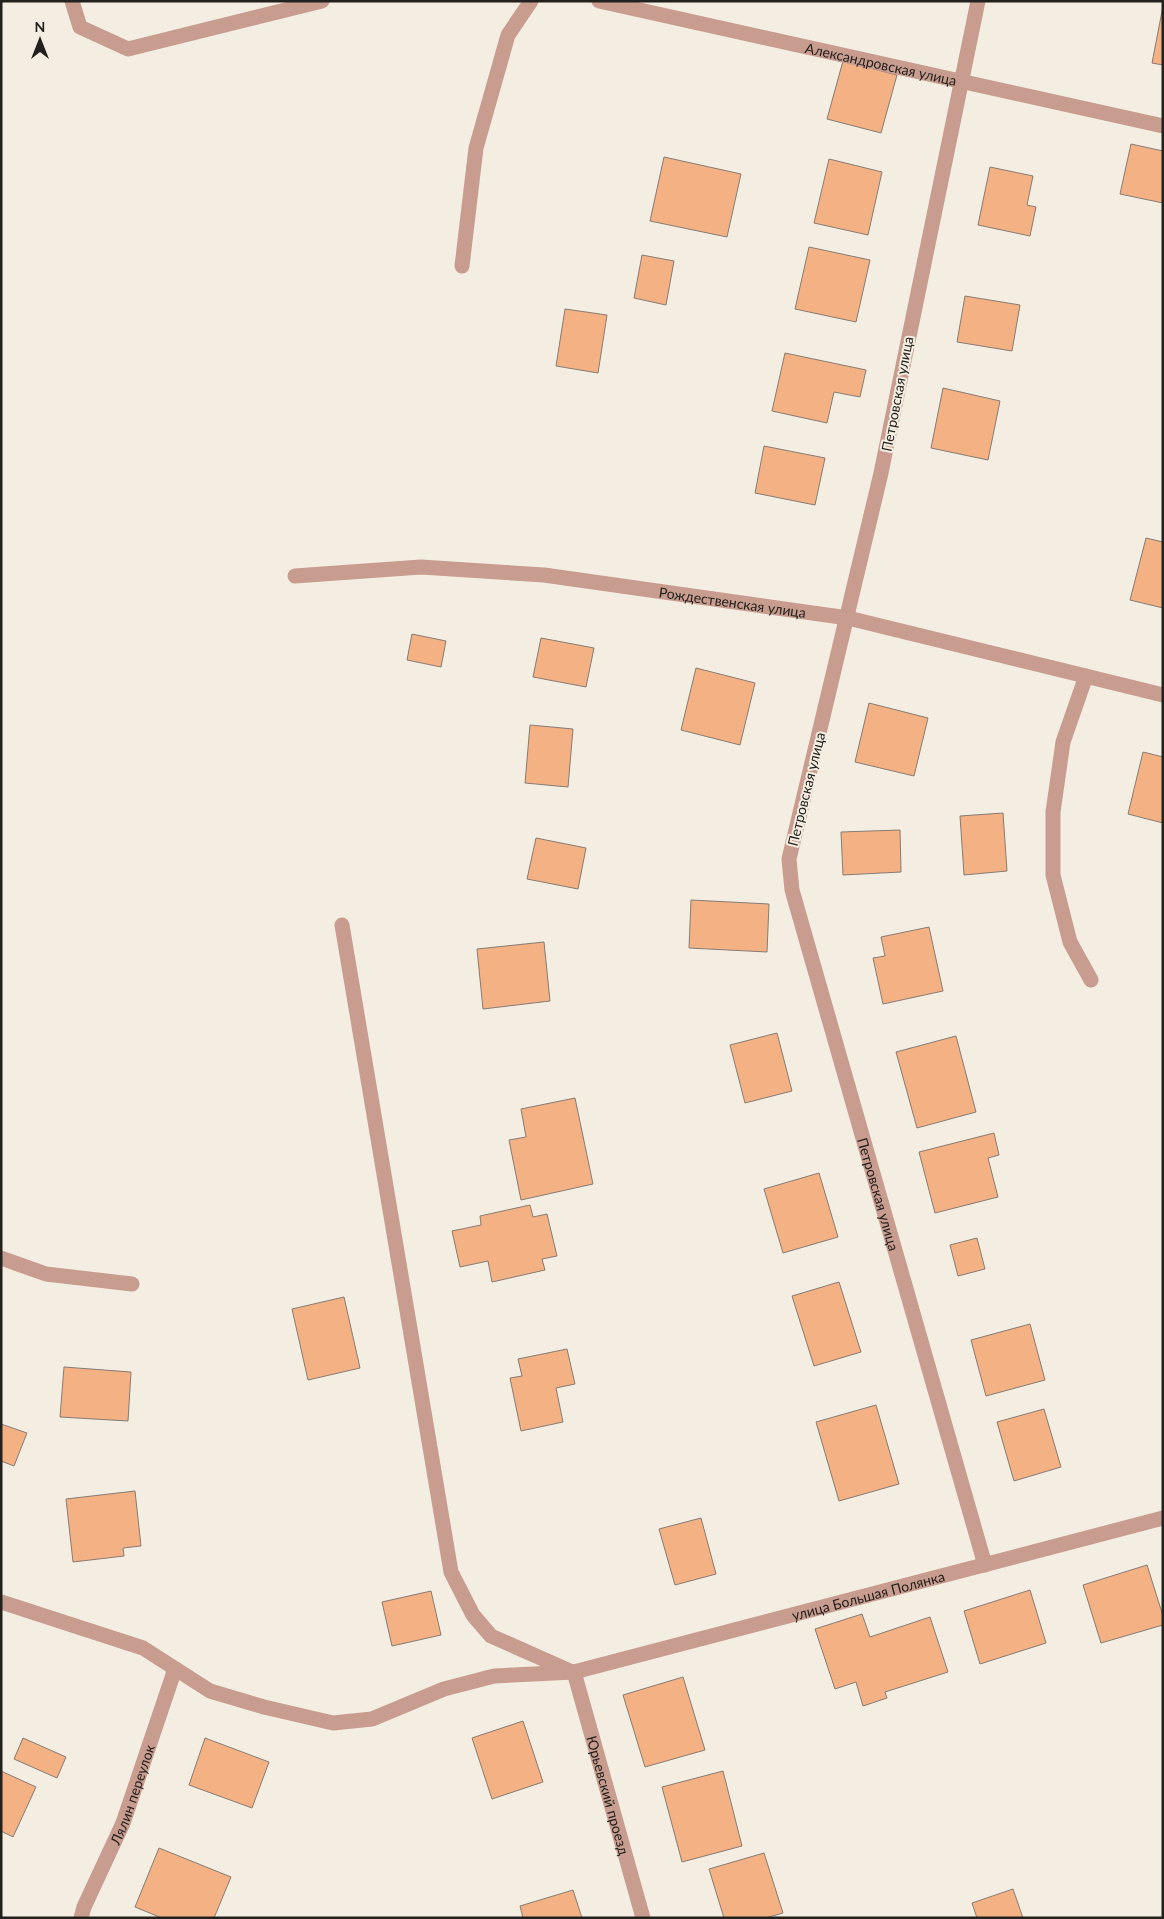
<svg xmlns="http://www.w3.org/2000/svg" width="1164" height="1919" font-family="Lato,sans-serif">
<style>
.building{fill:#f4b183;stroke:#877b74}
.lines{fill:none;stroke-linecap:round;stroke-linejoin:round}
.minor{stroke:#c89c8f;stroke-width:15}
.labels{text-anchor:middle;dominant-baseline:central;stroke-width:4;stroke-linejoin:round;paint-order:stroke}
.street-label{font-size:14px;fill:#23211d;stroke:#f4eee2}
</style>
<rect width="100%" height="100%" fill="#f4eee2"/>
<g class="building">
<polygon points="1163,6 1163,65 1152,63"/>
<polygon points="843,61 897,75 881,133 827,119"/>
<polygon points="1131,144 1163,151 1163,203 1120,194"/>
<polygon points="664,157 741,174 727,237 650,221"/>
<polygon points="829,159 882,172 868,235 814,223"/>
<polygon points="990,167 1033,176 1027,205 1036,207 1030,236 978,225"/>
<polygon points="809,247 870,260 856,322 795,309"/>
<polygon points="642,255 674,261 666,305 634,298"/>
<polygon points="965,296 1020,305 1012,351 957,342"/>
<polygon points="565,309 607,315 598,373 556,366"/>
<polygon points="785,353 866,370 860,397 834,392 827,423 772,411"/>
<polygon points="943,388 1000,401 988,460 931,448"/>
<polygon points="764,446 825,458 815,505 755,493"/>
<polygon points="1146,538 1163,542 1163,608 1130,600"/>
<polygon points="412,634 446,641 441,667 407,660"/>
<polygon points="541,638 594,648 586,687 533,677"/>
<polygon points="696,668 755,683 740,745 681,730"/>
<polygon points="869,703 928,718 914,776 855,762"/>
<polygon points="530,725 573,729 568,787 525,783"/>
<polygon points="1143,752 1163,757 1163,823 1128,814"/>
<polygon points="1003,813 1007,871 964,875 960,816"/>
<polygon points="900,830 901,872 843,875 841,832"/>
<polygon points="536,838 586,848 578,889 527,879"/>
<polygon points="691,900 769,904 767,952 689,948"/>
<polygon points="929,927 943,991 883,1004 873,958 885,956 881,937"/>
<polygon points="544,942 550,1001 483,1009 477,949"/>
<polygon points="777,1033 792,1091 745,1103 730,1045"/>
<polygon points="956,1036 976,1112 917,1128 896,1052"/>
<polygon points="575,1098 593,1184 521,1200 509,1140 526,1137 521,1109"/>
<polygon points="994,1133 999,1155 988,1158 998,1197 935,1213 919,1152"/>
<polygon points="819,1173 838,1237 783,1253 764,1189"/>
<polygon points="530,1205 533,1217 547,1214 557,1256 542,1259 545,1270 492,1282 488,1261 460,1267 452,1231 481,1225 480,1216"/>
<polygon points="977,1238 985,1269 958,1276 950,1245"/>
<polygon points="839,1282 861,1352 814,1366 792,1296"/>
<polygon points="344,1297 360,1368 308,1380 292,1309"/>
<polygon points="1030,1324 1045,1380 986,1396 971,1340"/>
<polygon points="567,1349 575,1384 556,1388 563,1422 521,1431 510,1378 522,1376 518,1359"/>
<polygon points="64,1367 131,1372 128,1421 60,1417"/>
<polygon points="876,1405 899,1484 839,1501 816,1422"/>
<polygon points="1044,1409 1061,1467 1014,1481 997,1422"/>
<polygon points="1,1424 27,1433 14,1466 1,1461"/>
<polygon points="135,1491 141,1546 123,1548 124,1556 73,1562 66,1499"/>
<polygon points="701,1518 716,1574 675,1585 659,1529"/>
<polygon points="1147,1565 1163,1616 1163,1625 1101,1643 1083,1585"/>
<polygon points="1030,1590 1046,1643 980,1664 964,1611"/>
<polygon points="431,1591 441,1635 392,1646 382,1602"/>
<polygon points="862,1614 870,1637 930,1617 948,1672 885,1692 887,1698 863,1706 856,1682 835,1689 815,1629"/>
<polygon points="683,1677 705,1750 645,1767 623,1695"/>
<polygon points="523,1721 543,1782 492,1799 472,1738"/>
<polygon points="23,1738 66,1757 57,1778 14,1759"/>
<polygon points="205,1738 269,1762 252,1808 189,1785"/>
<polygon points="1,1771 36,1787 13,1837 1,1831"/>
<polygon points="723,1771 742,1846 682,1862 662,1787"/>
<polygon points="159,1848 231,1877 214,1918 162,1918 135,1907"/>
<polygon points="764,1853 783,1913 766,1918 724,1918 709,1869"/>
<polygon points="1013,1889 1023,1918 977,1918 972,1903"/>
<polygon points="573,1890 582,1918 523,1918 520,1906"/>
</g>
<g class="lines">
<g class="minor">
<polyline points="72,1 80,27 128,49 322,1"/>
<path id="s1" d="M599 1 1163 126"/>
<path id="s2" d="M978 1 881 473 789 859 792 890 985 1565"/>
<polyline points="462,266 476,148 508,35 531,1"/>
<path id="s3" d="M295 576 421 567 544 575 848 618 1163 695"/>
<polyline points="1086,676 1063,742 1053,812 1053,875 1070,942 1091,980"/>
<polyline points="342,925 451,1572 473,1615 491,1636 570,1671"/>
<polyline points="1,1258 46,1274 132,1284"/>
<path id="s4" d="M1 1602 143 1648 210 1691 264 1707 333 1723 372 1719 444 1689 494 1676 574 1672 1163 1518"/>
<path id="s5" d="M574 1672 643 1918"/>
<path id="s6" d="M81 1918 84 1907 123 1823 175 1669"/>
</g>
</g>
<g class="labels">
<g class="street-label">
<text stroke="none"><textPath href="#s1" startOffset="289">Александровская улица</textPath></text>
<text transform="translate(897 394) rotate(-79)">Петровская улица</text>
<text stroke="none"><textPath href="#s3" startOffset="440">Рождественская улица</textPath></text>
<text transform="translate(806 789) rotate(-76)">Петровская улица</text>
<text stroke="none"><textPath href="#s2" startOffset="1226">Петровская улица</textPath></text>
<text stroke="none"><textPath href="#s4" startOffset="909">улица Большая Полянка</textPath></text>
<text stroke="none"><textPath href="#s6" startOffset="134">Лялин переулок</textPath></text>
<text stroke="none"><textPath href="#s5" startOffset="128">Юрьевский проезд</textPath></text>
</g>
</g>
<rect width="1164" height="1919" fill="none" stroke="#23211d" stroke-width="5"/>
<g transform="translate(40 40)" stroke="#f4eee2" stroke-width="4" paint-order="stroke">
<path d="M0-4L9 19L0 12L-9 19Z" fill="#23211d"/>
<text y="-8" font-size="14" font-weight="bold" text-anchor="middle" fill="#23211d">N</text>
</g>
</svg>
